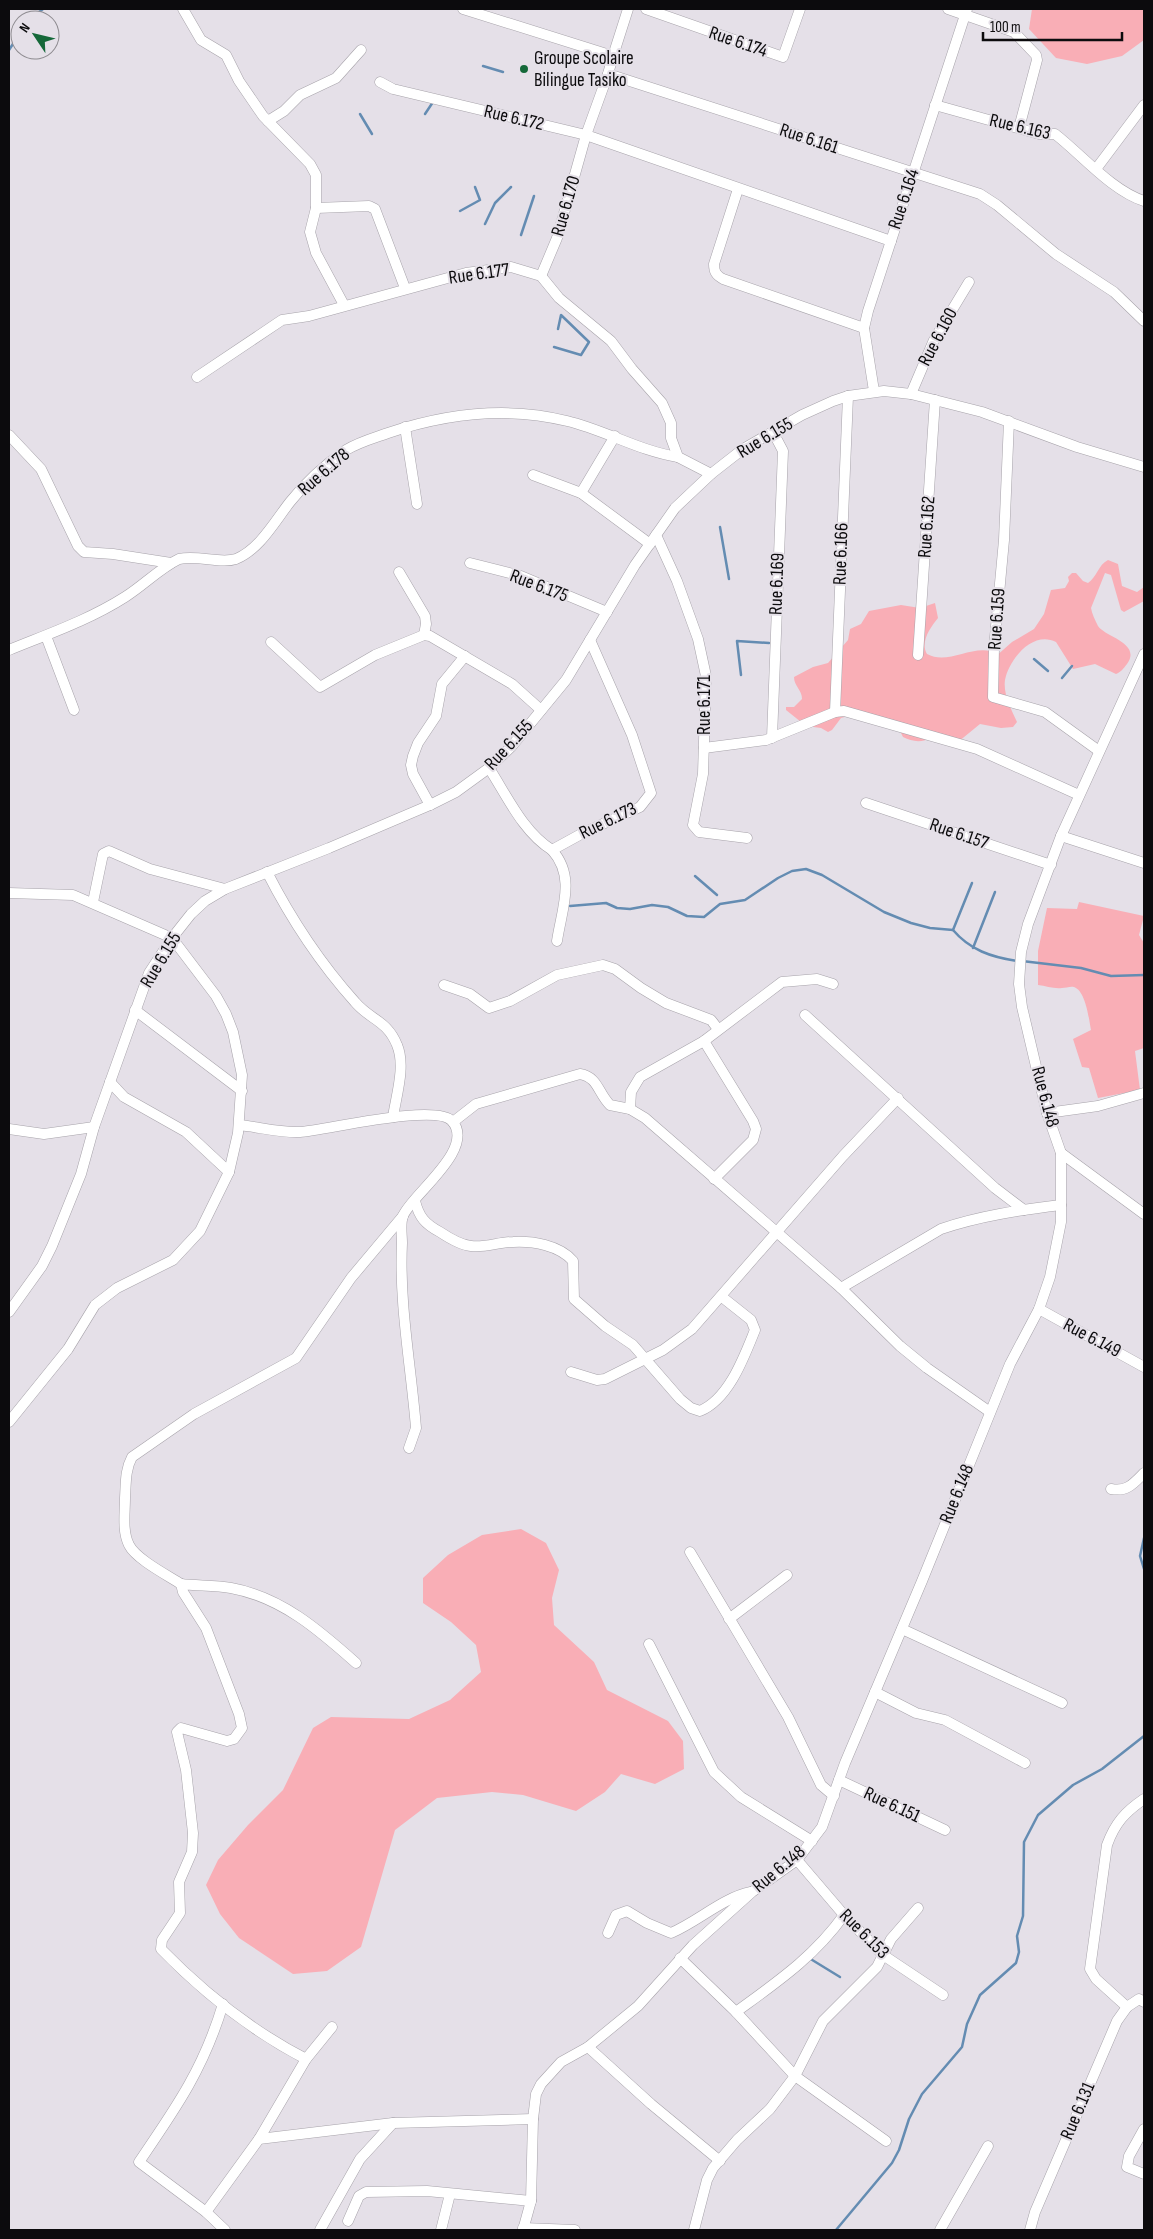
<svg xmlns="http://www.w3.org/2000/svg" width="1153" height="2239" font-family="'Sofia Sans Condensed',sans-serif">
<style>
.green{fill:#f9aeb6}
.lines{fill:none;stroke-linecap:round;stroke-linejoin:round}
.stream{stroke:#648cb2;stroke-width:2.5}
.minor-casing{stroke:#a7a3aa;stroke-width:11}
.minor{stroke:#fff;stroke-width:10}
.poi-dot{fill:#156839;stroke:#e5e0e8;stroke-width:2}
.labels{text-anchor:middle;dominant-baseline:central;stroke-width:4;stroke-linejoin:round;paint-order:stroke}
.street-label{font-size:19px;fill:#0c0b0d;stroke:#e5e0e8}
.poi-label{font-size:19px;fill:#0c0b0d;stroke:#e5e0e8;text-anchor:start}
</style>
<rect width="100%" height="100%" fill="#e5e0e8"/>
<g class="green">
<polygon points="1032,9 1144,9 1144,40 1122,56 1087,64 1056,58 1029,29"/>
<path d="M1108 560 1118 564 1122 586 1137 592 1144 587V601L1124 612 1121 610 1111 575 1105 573 1091 608C1092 614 1095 620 1098 626 1105 637 1142 643 1127 664 1123 669 1121 672 1116 674L1095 664 1073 669 1056 642C1033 630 1009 659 1005 680 1003 694 1011 709 1017 722L1013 727 1001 728 980 724 958 742 932 737C922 743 913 742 903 737L898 727 848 716 841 718 832 730 828 732 821 728 806 726 786 710V707H794L802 699C802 690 794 686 794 677L813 667 828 663 848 640 850 629 861 624 869 611 901 605 920 608 935 603 938 618C930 628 920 642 927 654 947 665 969 646 991 651L995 657 1012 642 1034 629 1044 614 1051 590 1065 588 1069 581 1068 577 1072 573H1076L1083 581 1088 583C1097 577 1098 565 1108 560Z"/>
<path d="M1079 902 1144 916 1139 935 1144 943V1048L1135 1051 1140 1090 1098 1098 1089 1068 1082 1067 1073 1039 1091 1030C1089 1020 1086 991 1074 987 1070 986 1066 988 1062 988 1054 989 1046 986 1038 985V951L1047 908 1077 909Z"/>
<polygon points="521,1529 546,1543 559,1570 552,1598 554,1625 594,1662 607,1690 668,1721 683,1741 684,1769 655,1784 621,1774 605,1792 576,1811 523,1795 492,1792 437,1798 395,1830 361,1947 327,1971 293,1974 239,1938 220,1914 206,1885 218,1860 248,1825 283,1790 313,1728 331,1717 409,1719 450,1700 481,1672 476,1645 451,1622 423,1603 423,1578 448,1555 482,1535"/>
</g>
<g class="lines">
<g class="stream">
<polyline points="29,20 43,9"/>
<polyline points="9,50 20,33"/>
<polyline points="483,66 503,72"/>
<polyline points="360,114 372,134"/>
<polyline points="425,114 433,102"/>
<polyline points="460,211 480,200 475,187"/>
<polyline points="485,224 495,203 511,187"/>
<polyline points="521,235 534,196"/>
<polyline points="554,347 581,355 589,342 561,315 558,329"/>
<polyline points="720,527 729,579"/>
<polyline points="1034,659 1048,671"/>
<polyline points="741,675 737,641 769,643"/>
<polyline points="1062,678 1072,666"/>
<polyline points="695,876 717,895"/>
<path d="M570 906 606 903 617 908 630 909 652 905 668 907 687 916 704 917 720 904 745 900 778 878 792 871 806 869 822 875 884 912 911 923 930 928 953 930C970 950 991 957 1017 961"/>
<polyline points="953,930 972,883"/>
<polyline points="973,948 995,892"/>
<polyline points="1022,961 1081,968 1111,976 1144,975"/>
<polyline points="1144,1538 1140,1556 1144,1569"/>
<polyline points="809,1958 840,1977"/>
<polyline points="836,2230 892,2163 899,2150 909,2119 922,2094 962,2047 967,2024 980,1995 1016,1963 1019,1952 1017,1936 1023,1916 1024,1842 1038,1815 1073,1785 1102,1769 1144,1736"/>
</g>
<defs>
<g id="minor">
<polyline points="183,9 201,40 226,55 239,81 263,116 310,164 316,175 316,208 310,232 316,253 344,305"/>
<polyline points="463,9 613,56 608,74 980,194 997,205 1056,254 1114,292 1144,321"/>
<polyline points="646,9 783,57 800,9"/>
<polyline points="948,9 1014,32 1036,55 1037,60 1019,128"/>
<polyline points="613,56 628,9"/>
<polyline points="380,82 393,89 586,135 608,74"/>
<path d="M935 105 1039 134H1055C1081 154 1112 191 1144 201"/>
<polyline points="268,121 284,111 300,95 336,78 361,50"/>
<polyline points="1096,169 1144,105"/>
<path d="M738 189 714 264C714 272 716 275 723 279L864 328"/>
<polyline points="316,208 369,206 375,209 405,288"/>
<polyline points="541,276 557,238 586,135 891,241"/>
<polyline points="197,377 276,324 282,320 309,316 466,273 511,267 541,276 559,298 611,341 632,369 662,403 671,423 671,438 678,457 711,474"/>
<polyline points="874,391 864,328 868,311 967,9"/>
<polyline points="911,394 934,340 969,282"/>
<polyline points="1009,421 1004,540 994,648 993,697 1045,712 1099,751"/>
<polyline points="405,427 417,504"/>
<polyline points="9,435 41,469 78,546 84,552 113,554 171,563"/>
<polyline points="533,475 581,493 650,544"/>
<polyline points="581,493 615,436"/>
<polyline points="656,535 677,581 698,639 706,676 703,774 693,825 699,832 747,838"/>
<polyline points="470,563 521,576 607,612"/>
<polyline points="399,572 425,616 426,624 424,635"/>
<polyline points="46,636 74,710"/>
<polyline points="271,642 320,687 375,655 424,635 430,636 512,684 541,710"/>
<path d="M9 650C48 634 89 620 125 597 144 585 160 568 179 559 198 555 221 564 236 559 260 549 275 521 290 502 305 483 326 464 346 450 359 442 374 438 388 433 445 414 507 406 567 421 605 430 639 451 678 457"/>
<polyline points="918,655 935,400"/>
<polyline points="835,712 848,396"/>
<polyline points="772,738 783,451 773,432"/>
<polyline points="704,748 766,740 835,712 844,711 977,749 1079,795"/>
<path d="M489 768C507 796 523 832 552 850"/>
<polyline points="866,803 1051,865"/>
<polyline points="430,805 413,774 411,765 413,756 418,743 436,716 442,684 465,656"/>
<polyline points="1061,836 1144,863"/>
<path d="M267 872C291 919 320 963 355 1002 370 1020 387 1020 397 1045 406 1066 396 1096 393 1117"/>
<polyline points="9,893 73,895 172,938 216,996 226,1014 233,1032 242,1075 238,1133 229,1172 200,1231 173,1260 117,1288 95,1305 68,1349 9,1422"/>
<polyline points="93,902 103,854 109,851 150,869 225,889"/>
<path d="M557 941C562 908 576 877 552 850L583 833 640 807 651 793 632 735 590 640"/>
<polyline points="444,985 470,994 489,1008 510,1001 557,975 603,965 615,969 641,988 666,1003 711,1020 718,1029"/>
<polyline points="135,1010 242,1091"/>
<polyline points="805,1015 995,1188 1024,1210"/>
<polyline points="704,1041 753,1121 756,1129 753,1140 714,1179"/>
<polyline points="110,1082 124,1097 186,1132 229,1172"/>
<polyline points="630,1109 631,1092 640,1077 704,1041 782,982 817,979 833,984"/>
<polyline points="1047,1113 1098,1106 1144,1093"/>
<path d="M453 1122 476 1104 580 1074C598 1077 598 1093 610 1105L630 1109 645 1118 841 1288 900 1346 927 1368 990 1412"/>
<path d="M239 1125C259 1127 280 1133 300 1132 327 1130 436 1103 452 1121 477 1149 410 1196 403 1216 400 1223 402 1235 402 1243 399 1304 411 1366 416 1428L409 1448"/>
<polyline points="9,1129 44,1134 94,1127"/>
<polyline points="1061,1153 1144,1214"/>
<path d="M415 1201C419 1217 425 1224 440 1232 449 1238 460 1245 471 1246 485 1248 499 1242 513 1242 533 1241 559 1245 573 1261L574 1299 605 1326 633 1345 680 1399 691 1408 700 1411C729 1399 744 1357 755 1330L751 1320 722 1297"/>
<path d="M841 1288 941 1229C979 1216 1020 1210 1061 1205"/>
<polyline points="1039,1309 1144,1367"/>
<polyline points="9,1312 42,1266 52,1246 81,1174 94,1127 149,973 172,938 191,914 205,901 225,889 329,848 430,805 456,792 489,768 511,747 566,680 635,565 675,508 711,474 743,449 802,415 833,401 848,396 884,391 911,394 982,412 1077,447 1144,467"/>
<polyline points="571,1372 597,1380 605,1379 663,1350 692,1329 843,1156 898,1098"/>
<path d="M1111 1489C1127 1492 1133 1484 1144 1473"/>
<polyline points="690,1552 788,1717 821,1785 834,1796"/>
<path d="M181 1584C167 1575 136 1559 129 1545 122 1531 125 1513 125 1498 126 1483 125 1470 132 1457L194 1414 296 1358 351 1278 403 1216"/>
<polyline points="729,1619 787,1575"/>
<polyline points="902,1629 1062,1703"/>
<polyline points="649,1644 714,1772 741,1797 812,1841"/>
<polyline points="875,1692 916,1713 945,1720 1025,1763"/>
<polyline points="839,1780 945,1830"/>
<polyline points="797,1860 844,1915 883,1955 943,1995"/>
<path d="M608 1933 616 1915 627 1911 647 1923 671 1933C699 1921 722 1898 751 1892"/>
<polyline points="680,1958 736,2012 795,2076 886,2141"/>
<path d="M223 2004C204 2068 176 2108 139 2162L206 2212 225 2230"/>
<path d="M1127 2007 1096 1979 1090 1969 1107 1845C1115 1823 1125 1812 1144 1799"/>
<path d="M736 2012C777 1982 814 1957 844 1915"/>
<polyline points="588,2047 651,2104 720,2161"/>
<path d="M306 2059C252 2031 203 1992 161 1949L162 1940 180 1913 179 1882 192 1852 193 1833 186 1770 177 1732 181 1728 227 1741 234 1739 242 1728 239 1714 206 1628 183 1592 181 1584C197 1586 215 1585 231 1588 281 1597 319 1630 356 1663"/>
<polyline points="1144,2129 1129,2156 1127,2167 1144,2174"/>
<polyline points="259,2139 306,2059 332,2027"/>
<polyline points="206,2212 259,2139 393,2123 533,2119"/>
<polyline points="348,2221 359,2196 366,2192 427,2191 531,2201"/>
<polyline points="523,2228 575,2230"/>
<polyline points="320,2230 360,2159 393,2123"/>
<polyline points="441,2230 450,2194"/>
<polyline points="523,2230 531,2201 533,2119 536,2094 541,2084 561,2062 588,2047 638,2006 693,1945 752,1892 797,1860 822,1827 845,1763 922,1581 1010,1364 1039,1309 1050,1277 1061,1222 1061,1153 1047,1113 1022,1007 1019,984 1021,952 1028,924 1061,836 1144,654"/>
<polyline points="694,2230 707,2180 713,2168 737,2140 770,2109 795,2076 823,2021 877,1967 891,1939 918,1908"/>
<polyline points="940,2230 988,2146"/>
<polyline points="1030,2230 1035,2212 1117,2021 1127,2007 1139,1999 1144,2002"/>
</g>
</defs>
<use href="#minor" class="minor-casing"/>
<use href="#minor" class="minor"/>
</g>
<circle class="poi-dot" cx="524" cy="69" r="5"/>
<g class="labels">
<g class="street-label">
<text transform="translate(738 42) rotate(19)">Rue 6.174</text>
<text transform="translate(514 118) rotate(13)">Rue 6.172</text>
<text transform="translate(1020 127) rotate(13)">Rue 6.163</text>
<text transform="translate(809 139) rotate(18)">Rue 6.161</text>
<text transform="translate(904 199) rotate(-72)">Rue 6.164</text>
<text transform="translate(566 206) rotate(-74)">Rue 6.170</text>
<text transform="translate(479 274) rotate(-8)">Rue 6.177</text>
<text transform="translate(938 337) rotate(-62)">Rue 6.160</text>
<text transform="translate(765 438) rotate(-31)">Rue 6.155</text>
<text transform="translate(324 472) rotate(-41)">Rue 6.178</text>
<text transform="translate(927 527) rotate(-86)">Rue 6.162</text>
<text transform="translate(841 554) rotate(-88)">Rue 6.166</text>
<text transform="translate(777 584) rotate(-88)">Rue 6.169</text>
<text transform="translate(539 586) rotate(21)">Rue 6.175</text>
<text transform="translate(997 619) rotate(-86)">Rue 6.159</text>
<text transform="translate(704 705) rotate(-90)">Rue 6.171</text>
<text transform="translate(509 745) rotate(-47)">Rue 6.155</text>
<text transform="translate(608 821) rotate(-26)">Rue 6.173</text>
<text transform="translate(959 834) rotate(19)">Rue 6.157</text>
<text transform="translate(161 960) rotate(-59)">Rue 6.155</text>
<text transform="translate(1045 1097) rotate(75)">Rue 6.148</text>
<text transform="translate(1092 1338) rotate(28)">Rue 6.149</text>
<text transform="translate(957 1494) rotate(-68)">Rue 6.148</text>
<text transform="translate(892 1805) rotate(25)">Rue 6.151</text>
<text transform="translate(779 1869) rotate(-40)">Rue 6.148</text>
<text transform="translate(864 1934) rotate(45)">Rue 6.153</text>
<text transform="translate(1078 2111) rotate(-67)">Rue 6.131</text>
</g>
<g class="poi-label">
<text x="534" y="58">Groupe Scolaire<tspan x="534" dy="22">Bilingue Tasiko</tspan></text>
</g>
</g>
<rect width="1153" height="2239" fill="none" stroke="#0c0b0d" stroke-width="20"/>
<g transform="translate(35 35) rotate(305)"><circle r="24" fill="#e5e0e8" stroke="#8e8b90"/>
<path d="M0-4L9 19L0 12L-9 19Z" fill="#156839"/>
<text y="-8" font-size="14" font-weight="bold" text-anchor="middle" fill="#0c0b0d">N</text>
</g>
<path d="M983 32v8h139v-8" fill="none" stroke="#0c0b0d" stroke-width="2.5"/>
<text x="990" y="32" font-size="15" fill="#0c0b0d" stroke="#e5e0e8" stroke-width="4" paint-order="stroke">100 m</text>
</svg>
